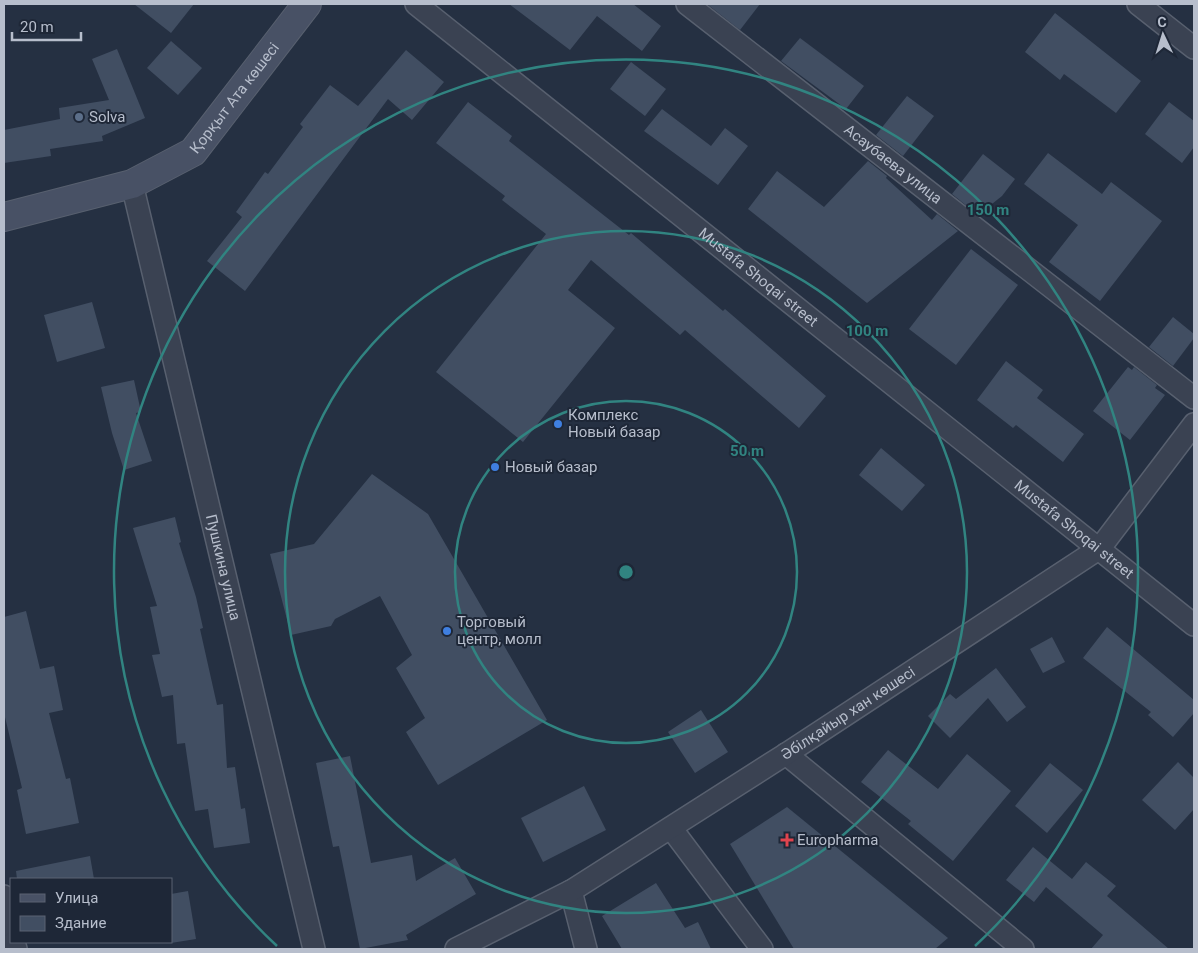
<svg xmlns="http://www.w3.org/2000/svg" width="1198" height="953" font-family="Roboto,sans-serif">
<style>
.building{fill:#414e62}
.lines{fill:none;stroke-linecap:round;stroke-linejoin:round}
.street-casing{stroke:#58606f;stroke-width:24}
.secondary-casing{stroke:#58606f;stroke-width:30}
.street{stroke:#3a4252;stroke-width:21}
.secondary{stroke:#485165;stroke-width:28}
.ring{fill:none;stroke:#318481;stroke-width:2.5}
.service-dot{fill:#5c6f8a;stroke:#1e2737;stroke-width:2}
.shop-dot{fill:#3f7fe0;stroke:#1e2737;stroke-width:2}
.health-dot{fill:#e0444e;stroke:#1e2737;stroke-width:2}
.labels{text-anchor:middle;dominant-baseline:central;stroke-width:4;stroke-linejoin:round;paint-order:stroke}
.street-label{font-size:15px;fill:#b7becc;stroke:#1e2737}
.poi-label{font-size:15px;fill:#b7becc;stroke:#1e2737;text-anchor:start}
.centre{fill:#318481;stroke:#1e2737;stroke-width:2.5}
.ring-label{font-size:15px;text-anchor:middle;font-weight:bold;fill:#318481;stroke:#1e2737;stroke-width:4;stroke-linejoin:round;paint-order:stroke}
</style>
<rect width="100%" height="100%" fill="#253042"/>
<g class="building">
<polygon points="134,4 194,4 171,33"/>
<polygon points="509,4 633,4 661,26 642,51 597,16 570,50"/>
<polygon points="707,4 760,4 740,30"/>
<polygon points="1055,13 1141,81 1116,113 1064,74 1060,80 1025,52"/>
<polygon points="800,38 864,86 846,109 781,61"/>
<polygon points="171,41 202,68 178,95 147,68"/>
<polygon points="117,49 145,118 102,136 103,141 50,149 51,156 4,163 4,130 60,119 59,108 109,100 92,59"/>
<polygon points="406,50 444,82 412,120 388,99 245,291 207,261 242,217 236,212 265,172 268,174 303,127 300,124 330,85 358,106"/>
<polygon points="631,62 666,89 645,116 610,89"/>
<polygon points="907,96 934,116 903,156 876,135"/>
<polygon points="468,102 512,136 509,141 629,235 631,233 723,311 725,309 826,396 799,428 685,330 680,335 591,260 568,290 615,328 523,442 436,372 546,234 502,200 505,196 436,143"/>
<polygon points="1169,102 1194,121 1194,147 1182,163 1145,134"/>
<polygon points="662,109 711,146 725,128 748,146 718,185 644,131"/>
<polygon points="1048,153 1102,194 1111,182 1162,221 1100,301 1049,262 1078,225 1024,184"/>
<polygon points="983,154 1015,179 1002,196 978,215 952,194"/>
<polygon points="868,161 887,176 886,178 932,220 937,214 958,231 867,303 748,209 777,171 824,207"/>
<polygon points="971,249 1018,285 956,365 909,329"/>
<polygon points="92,302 105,348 57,362 44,315"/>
<polygon points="1173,317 1194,334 1194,338 1173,366 1149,347"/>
<polygon points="1006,361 1043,390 1037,398 1084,434 1063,462 1016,425 1013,428 977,400"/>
<polygon points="1128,367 1132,370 1134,367 1157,385 1155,388 1165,395 1130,440 1093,411"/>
<polygon points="134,380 141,412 136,413 152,461 124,470 112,433 101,387"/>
<polygon points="881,448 925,485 902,511 859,475"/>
<polygon points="372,474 428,514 547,720 438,785 406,732 425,718 396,668 412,655 380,596 335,619 331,626 291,635 270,554 314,544"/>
<polygon points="175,517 181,542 179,543 196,597 203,628 200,629 217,705 223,704 227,768 235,767 241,809 245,808 250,843 214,848 208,809 195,811 185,743 177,744 173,695 162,697 152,655 160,654 150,607 157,606 133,528"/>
<polygon points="26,611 40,669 54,666 63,710 49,713 66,779 70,778 79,823 26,834 17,790 22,788 4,713 4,617"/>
<polygon points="1107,627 1194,700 1194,713 1173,737 1148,715 1151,712 1083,658"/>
<polygon points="1052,637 1065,662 1043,673 1030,649"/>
<polygon points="996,668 1026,707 1007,722 988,698 950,738 928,716 950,694 956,699"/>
<polygon points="701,710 728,752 695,773 668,732"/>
<polygon points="888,750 938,789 967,754 1011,791 953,861 908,824 911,821 861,782"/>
<polygon points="350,756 371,863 412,855 416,881 455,858 476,894 406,935 408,940 360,949 339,846 333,847 316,763"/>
<polygon points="1178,762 1194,778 1194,809 1175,830 1142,800"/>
<polygon points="1050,763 1083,790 1047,833 1015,806"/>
<polygon points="584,786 606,830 543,862 521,818"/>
<polygon points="787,807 948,938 935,949 794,949 730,844"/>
<polygon points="1033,847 1072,879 1086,862 1116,886 1107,896 1169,949 1091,949 1103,935 1046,887 1034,902 1006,880"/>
<polygon points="90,856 94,879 17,879 16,871"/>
<polygon points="656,883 685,928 698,922 711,949 622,949 602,916"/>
<polygon points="188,891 196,939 171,943 171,894"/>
</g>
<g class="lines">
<defs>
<g id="street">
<path id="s1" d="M416 4 1194 625"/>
<path id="s2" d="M687 4 1194 398"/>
<polyline points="1138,4 1194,48"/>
<path id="s3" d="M132 184 314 949"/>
<polyline points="786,754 1023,949"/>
<polyline points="671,828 762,949"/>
<polyline points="571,891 586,949"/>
<polyline points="4,896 11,928"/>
<polyline points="14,942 16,949"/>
<path id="s4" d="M456 949 571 891 786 754 1100 548 1194 424"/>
</g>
<g id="secondary">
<path id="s5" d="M4 217 132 184 193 152 307 4"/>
</g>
</defs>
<use href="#street" class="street-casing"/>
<use href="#secondary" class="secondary-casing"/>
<use href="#street" class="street"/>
<use href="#secondary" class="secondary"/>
</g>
<g class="ring">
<circle cx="626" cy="572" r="171"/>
<circle cx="626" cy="572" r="341"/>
<path d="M277 946A512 512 0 1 1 975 946"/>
</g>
<circle class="service-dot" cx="79" cy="117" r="5"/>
<g class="shop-dot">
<circle cx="558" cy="424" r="5"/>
<circle cx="495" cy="467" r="5"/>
<circle cx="447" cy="631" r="5"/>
</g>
<path class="health-dot" d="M784.5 832.5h5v5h5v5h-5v5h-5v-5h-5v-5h5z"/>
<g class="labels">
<g class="street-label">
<text stroke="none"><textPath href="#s5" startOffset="269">Қорқыт Ата көшесі</textPath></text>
<text stroke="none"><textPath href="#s2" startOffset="261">Асаубаева улица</textPath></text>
<text stroke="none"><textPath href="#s1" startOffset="438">Mustafa Shoqai street</textPath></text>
<text stroke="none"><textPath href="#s1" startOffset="842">Mustafa Shoqai street</textPath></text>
<text stroke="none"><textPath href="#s3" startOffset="394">Пушкина улица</textPath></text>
<text stroke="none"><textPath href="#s4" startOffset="458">Әбілқайыр хан көшесі</textPath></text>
</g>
<g class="poi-label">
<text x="89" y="117">Solva</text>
<text x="568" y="415">Комплекс<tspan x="568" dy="17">Новый базар</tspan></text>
<text x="505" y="467">Новый базар</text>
<text x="457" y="622">Торговый<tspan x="457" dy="17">центр, молл</tspan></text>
<text x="797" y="840">Europharma</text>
</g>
</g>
<circle cx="626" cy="572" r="8" class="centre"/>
<g class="ring-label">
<text x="988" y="215">150 m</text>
<text x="867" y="336">100 m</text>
<text x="747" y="456">50 m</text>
</g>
<rect width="1198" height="953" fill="none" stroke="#b7becc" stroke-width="10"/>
<rect x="10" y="878" width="162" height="65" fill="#1e2737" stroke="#5b6373"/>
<rect x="20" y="894" width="25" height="8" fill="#485165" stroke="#5b6373"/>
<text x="55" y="903" font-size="15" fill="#b7becc">Улица</text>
<rect x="20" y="916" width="25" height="15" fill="#414e62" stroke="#5b6373"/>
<text x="55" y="928" font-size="15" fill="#b7becc">Здание</text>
<g transform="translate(1163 35) rotate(356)" stroke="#1e2737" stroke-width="4" paint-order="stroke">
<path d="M0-4L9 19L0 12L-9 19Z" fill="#b7becc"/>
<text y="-8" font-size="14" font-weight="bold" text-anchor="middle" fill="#b7becc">С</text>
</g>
<path d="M12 32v8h69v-8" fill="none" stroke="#b7becc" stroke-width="2.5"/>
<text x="20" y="32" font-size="15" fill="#b7becc" stroke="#1e2737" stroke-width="4" paint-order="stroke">20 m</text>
</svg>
